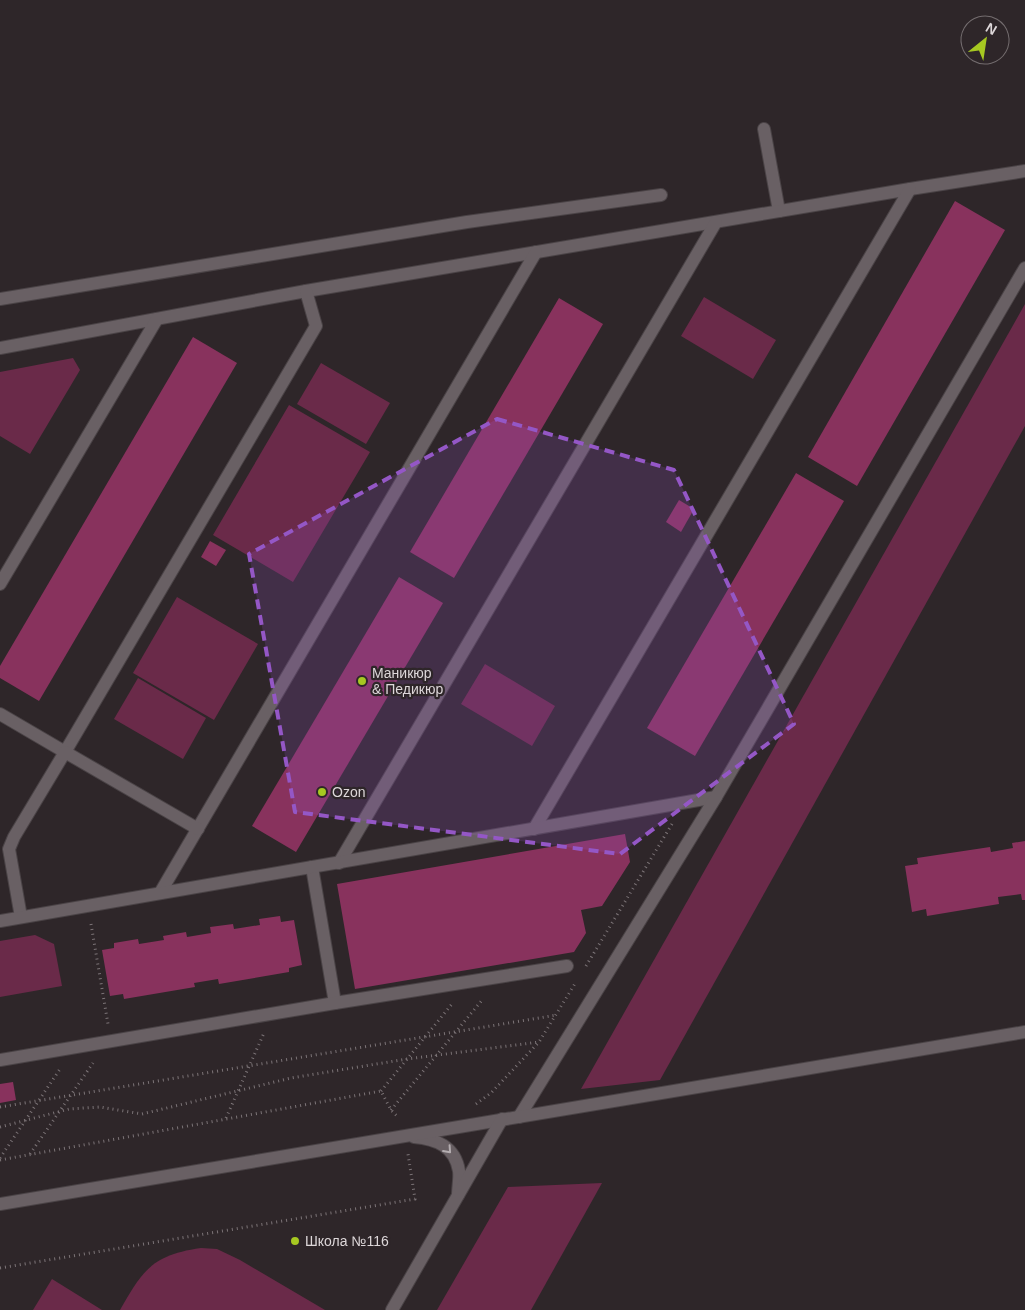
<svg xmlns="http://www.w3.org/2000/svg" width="1025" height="1310" font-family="Arial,sans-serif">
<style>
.green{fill:#6a2a49}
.building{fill:#88325d}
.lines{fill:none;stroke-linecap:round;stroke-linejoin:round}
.lane-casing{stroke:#4a4346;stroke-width:14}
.street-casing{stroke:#4a4346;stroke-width:14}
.path{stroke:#7c7477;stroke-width:3;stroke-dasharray:1 4;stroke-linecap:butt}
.lane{stroke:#696064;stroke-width:12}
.street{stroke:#696064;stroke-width:12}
.oneway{stroke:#b4adb0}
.marked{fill:#9457c6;fill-opacity:0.2;stroke:#9457c6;stroke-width:4;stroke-dasharray:10 6;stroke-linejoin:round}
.poi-dot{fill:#a6c821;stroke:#2e2629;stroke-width:2}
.labels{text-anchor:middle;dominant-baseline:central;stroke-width:4.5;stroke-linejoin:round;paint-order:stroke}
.poi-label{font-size:14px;fill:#ddd7d9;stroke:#2e2629;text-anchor:start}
</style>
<rect width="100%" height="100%" fill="#2e2629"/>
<g class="green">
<polygon points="704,297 776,340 753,379 681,336"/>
<polygon points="1025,304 1025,426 660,1080 581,1089"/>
<polygon points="73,358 80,370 30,454 0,436 0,372"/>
<polygon points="321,363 390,403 366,444 297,404"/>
<polygon points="289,405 370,452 293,582 213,535"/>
<polygon points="177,597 258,644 214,720 133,673"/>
<polygon points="485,664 555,706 532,746 461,704"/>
<polygon points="138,678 206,718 183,759 114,719"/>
<polygon points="35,935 54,944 62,986 0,997 0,941"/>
<polygon points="602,1183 531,1310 437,1310 508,1187"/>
<path d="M201 1248 217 1249 240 1260 325 1310H120C143 1270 152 1255 201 1248Z"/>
<polygon points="52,1279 102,1310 33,1310"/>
</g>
<g class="building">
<polygon points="955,201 1005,230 857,486 808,457"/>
<polygon points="559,298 603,324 454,578 410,552"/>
<polygon points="193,337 237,363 39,701 0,678 0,666"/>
<polygon points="796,473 844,501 695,756 647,728"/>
<polygon points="679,500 694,509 681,532 666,522"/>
<polygon points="210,541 226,550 216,566 201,557"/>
<polygon points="399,577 443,603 296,852 252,826"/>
<polygon points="625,834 630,862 602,906 581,910 586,933 574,952 355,989 337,884"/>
<polygon points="1025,841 1025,900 1022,900 1021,894 998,897 999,904 927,916 926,909 912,912 905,866 918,864 917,858 990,847 991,852 1013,848 1012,843"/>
<polygon points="280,916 281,922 294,920 302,965 289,968 289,972 219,984 218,979 194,983 195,987 124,999 123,994 110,996 102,950 114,948 114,943 138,939 139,944 164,940 163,936 186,932 187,937 211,933 210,927 233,924 234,929 260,925 259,919"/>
<polygon points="13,1082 16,1100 0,1103 0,1084"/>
</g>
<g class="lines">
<defs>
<g id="lane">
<polyline points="764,129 779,211"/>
<polyline points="0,348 306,291 910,189 1025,171"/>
<polyline points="0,584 157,319"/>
<polyline points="0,714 65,752 316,326 306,291"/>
<polyline points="534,829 910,189"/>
<polyline points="339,863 716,222"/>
<polyline points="312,867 335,1003"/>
<polyline points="160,893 536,252"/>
<polyline points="21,917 9,849 14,837 65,752 198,829"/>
<polyline points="0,921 716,797"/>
<polyline points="0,1060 335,1003 567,966"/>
<path d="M414 1137C436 1139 455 1146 459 1171 460 1178 458 1187 458 1195"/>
</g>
<g id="street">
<polyline points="0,299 467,222 661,195"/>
<polyline points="519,1117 716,797 1025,268"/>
<polyline points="0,1204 1025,1032"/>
<polyline points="392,1310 502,1119"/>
</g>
</defs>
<use href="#lane" class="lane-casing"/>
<use href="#street" class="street-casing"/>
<g class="path">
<polyline points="91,924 108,1024"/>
<polyline points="586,966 672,824"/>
<polyline points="381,1091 452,1004"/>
<polyline points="476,1104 491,1093 539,1042 576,982"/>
<polyline points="0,1107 557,1015"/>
<polyline points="391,1110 483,999"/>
<polyline points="226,1118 264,1033"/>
<polyline points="0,1127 69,1109 100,1107 142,1114 291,1078 407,1059 539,1042"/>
<polyline points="30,1154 93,1063"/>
<polyline points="0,1158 60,1069"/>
<polyline points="0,1160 381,1091 391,1110 398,1117"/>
<polyline points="0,1268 415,1199 408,1154"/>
</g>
<use href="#lane" class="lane"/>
<use href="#street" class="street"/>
</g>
<defs><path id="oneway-chevron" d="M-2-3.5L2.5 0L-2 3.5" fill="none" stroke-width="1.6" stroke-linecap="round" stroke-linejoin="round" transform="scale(1.25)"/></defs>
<use class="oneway" href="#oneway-chevron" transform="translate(448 1150) rotate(48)"/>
<path class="marked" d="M497 419 674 470 794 724 620 854 295 812 249 554Z"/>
<g class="poi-dot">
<circle cx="362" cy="681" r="5"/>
<circle cx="322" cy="792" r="5"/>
<circle cx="295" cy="1241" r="5"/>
</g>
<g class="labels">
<g class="poi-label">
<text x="372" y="673">Маникюр<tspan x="372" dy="16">&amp; Педикюр</tspan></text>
<text x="332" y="792">Ozon</text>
<text x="305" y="1241">Школа №116</text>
</g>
</g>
<g transform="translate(985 40) rotate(30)"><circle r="24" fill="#2e2629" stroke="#746d6f"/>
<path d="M0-4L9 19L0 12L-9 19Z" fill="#a6c821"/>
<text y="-8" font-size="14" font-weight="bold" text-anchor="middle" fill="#ddd7d9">N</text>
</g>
</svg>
